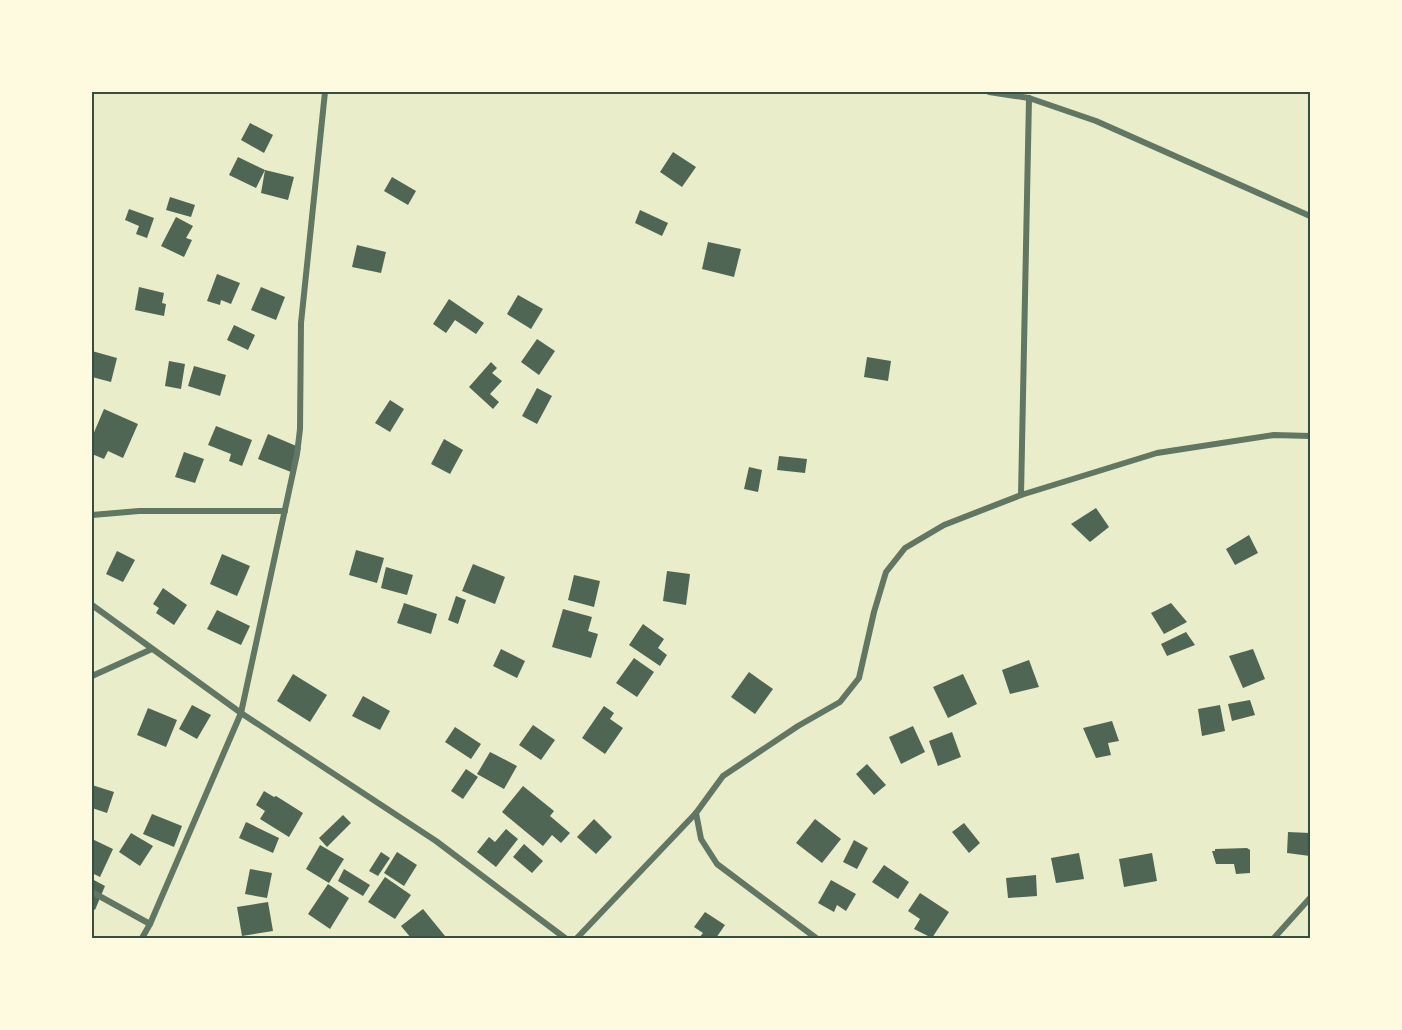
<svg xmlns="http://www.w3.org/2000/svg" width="1402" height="1030" font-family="Rubik,sans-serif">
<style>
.building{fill:#4f6655}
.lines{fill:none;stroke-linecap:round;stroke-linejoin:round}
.minor{stroke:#617663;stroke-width:6}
.neatline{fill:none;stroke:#344e41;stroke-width:2}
</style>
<rect width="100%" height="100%" fill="#e9edc9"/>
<g class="building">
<polygon points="250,123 273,135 264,153 241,140"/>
<polygon points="673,152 696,167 682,187 660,172"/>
<polygon points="238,157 265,170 294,177 288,200 261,193 265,170 256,188 229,175"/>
<polygon points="392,177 416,191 408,205 384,191"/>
<polygon points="170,197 195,205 191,217 166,210"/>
<polygon points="129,209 154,218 147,238 136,234 139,226 125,220"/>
<polygon points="640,210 668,223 662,236 635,223"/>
<polygon points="176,217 193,226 186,238 192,240 184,257 161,246"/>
<polygon points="708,242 741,249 734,277 702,269"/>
<polygon points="357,245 386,252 381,273 352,267"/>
<polygon points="217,274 240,283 231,304 221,300 220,305 207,301"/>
<polygon points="139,287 164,293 162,303 166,304 164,316 135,310"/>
<polygon points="261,287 285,297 276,320 251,310"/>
<polygon points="518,295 543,309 531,329 507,314"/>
<polygon points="449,299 484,323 476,334 455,320 446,333 433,324"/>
<polygon points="234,325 255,335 248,350 227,340"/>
<polygon points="537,339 555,351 539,375 521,362"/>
<polygon points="92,351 117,358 111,382 92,377"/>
<polygon points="867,357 891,361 888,381 864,377"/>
<polygon points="169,361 185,364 181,389 165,386"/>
<polygon points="491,362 497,368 492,373 502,381 490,394 499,402 493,409 469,387"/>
<polygon points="194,366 226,375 220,396 188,386"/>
<polygon points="537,388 552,396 537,424 522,416"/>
<polygon points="390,400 404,409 390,432 375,423"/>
<polygon points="104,409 138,424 123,458 108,451 104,459 92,454 92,437"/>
<polygon points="216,426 252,440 242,466 229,461 231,454 208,445"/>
<polygon points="268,434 301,448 291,472 258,459"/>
<polygon points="444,439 463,450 450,474 431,464"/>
<polygon points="184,452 204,459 195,483 175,477"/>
<polygon points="779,456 807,459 805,473 777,470"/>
<polygon points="749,467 762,470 758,492 744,489"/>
<polygon points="1096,508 1109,527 1090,542 1071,524"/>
<polygon points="1249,535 1258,553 1235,565 1226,549"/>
<polygon points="356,550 384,558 377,583 349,575"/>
<polygon points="117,551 135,560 123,582 106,574"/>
<polygon points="222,554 250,566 237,596 210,584"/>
<polygon points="473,564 505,577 495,604 462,591"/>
<polygon points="386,567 413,575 407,595 381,588"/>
<polygon points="667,571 690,574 686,605 663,601"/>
<polygon points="574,575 600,581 594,607 568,600"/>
<polygon points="163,588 187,605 174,625 156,613 159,608 153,604"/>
<polygon points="456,596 466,600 458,624 448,620"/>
<polygon points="404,603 437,614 431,634 397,623"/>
<polygon points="1171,603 1187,622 1164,634 1151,613"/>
<polygon points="563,609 592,617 588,631 598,634 591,658 552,647"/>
<polygon points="217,610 250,626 241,645 207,629"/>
<polygon points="643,624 664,639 658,648 667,655 660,666 629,645"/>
<polygon points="1186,632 1195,645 1167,656 1161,644"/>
<polygon points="501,649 525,661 517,678 493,666"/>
<polygon points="1253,649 1265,679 1243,688 1229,656"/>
<polygon points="634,658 654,672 637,697 616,683"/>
<polygon points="1029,660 1039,687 1010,694 1002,670"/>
<polygon points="749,672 773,689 755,714 731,697"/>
<polygon points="293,674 327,695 310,722 277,701"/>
<polygon points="963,674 977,704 948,718 933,687"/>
<polygon points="363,696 390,711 380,730 352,716"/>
<polygon points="1250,700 1255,715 1232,721 1228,704"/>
<polygon points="192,705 211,715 197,739 179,729"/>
<polygon points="1220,705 1225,731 1202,736 1198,709"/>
<polygon points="604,706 614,713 610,719 623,728 605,754 582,738"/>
<polygon points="148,708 177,720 166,747 137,735"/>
<polygon points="1112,721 1119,741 1108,743 1111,755 1096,758 1083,728"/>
<polygon points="533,725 555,740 541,760 519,745"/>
<polygon points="913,726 925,752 901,764 889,737"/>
<polygon points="455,727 481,744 471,759 445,742"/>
<polygon points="952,732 961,757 938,766 929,741"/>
<polygon points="490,752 517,766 504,789 477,774"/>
<polygon points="867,764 886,785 874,795 856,774"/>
<polygon points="466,769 478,777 463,799 451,791"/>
<polygon points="92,785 114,792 107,813 92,808"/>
<polygon points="523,786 554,811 550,816 570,833 561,843 552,835 543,846 502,812"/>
<polygon points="264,791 274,797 276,796 303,813 289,837 260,819 265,811 256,805"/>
<polygon points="152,814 182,826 174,847 143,834"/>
<polygon points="343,815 351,823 327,847 319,838"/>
<polygon points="594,819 612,837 596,854 577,837"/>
<polygon points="815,819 841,839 822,863 796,843"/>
<polygon points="246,822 279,838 273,853 239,838"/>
<polygon points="964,823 980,843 969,853 952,832"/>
<polygon points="506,829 518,839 496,867 477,852 489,837 495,842"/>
<polygon points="1288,832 1310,833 1310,856 1287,853"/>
<polygon points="131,833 153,846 140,866 119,852"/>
<polygon points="92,839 113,849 100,877 92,873"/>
<polygon points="854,840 868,848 857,869 843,862"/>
<polygon points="524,844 543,861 532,873 513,857"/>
<polygon points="320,845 344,859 329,883 306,869"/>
<polygon points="1247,848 1250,850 1250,873 1236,874 1234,864 1216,864 1212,851 1215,851 1215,849"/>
<polygon points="381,852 390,858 378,876 369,871"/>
<polygon points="397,852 417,865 404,886 384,873"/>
<polygon points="1079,853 1084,879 1056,883 1051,858"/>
<polygon points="1152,853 1157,881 1124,887 1119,859"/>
<polygon points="884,865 909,882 898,899 872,882"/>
<polygon points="250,869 272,873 267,898 245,894"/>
<polygon points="344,869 370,885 363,896 338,881"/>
<polygon points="1036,875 1037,896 1008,898 1006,878"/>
<polygon points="385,877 411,895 395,919 368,902"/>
<polygon points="92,879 105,886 95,910 92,908"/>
<polygon points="831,880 856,894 846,911 837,905 834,912 818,903"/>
<polygon points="328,884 349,898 330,929 308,914"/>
<polygon points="920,893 949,912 932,938 914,929 920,919 908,911"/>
<polygon points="268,902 273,931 242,936 237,907"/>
<polygon points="423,909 445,936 442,938 411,938 401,926"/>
<polygon points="705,912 725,925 716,938 699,938 703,933 694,927"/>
</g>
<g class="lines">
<g class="minor">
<polyline points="989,92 1029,98 1096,121 1310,216"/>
<polyline points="1021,495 1029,98"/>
<polyline points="92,515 139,511 285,511"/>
<polyline points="92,605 241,713 436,841 565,938"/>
<polyline points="92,676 152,649"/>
<polyline points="696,813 701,839 717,864 816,938"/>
<polyline points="92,892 150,924"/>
<polyline points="142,938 150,924 241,713 297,454 300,429 301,323 325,92"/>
<polyline points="577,938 696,813 723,776 798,726 840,702 859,678 874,612 886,572 905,548 944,525 1021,495 1157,453 1274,435 1310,436"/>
<polyline points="1274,938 1310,898"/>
</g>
</g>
<rect width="1402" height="1030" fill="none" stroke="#fefae0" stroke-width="186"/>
<rect x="93" y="93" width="1216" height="844" class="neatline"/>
</svg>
